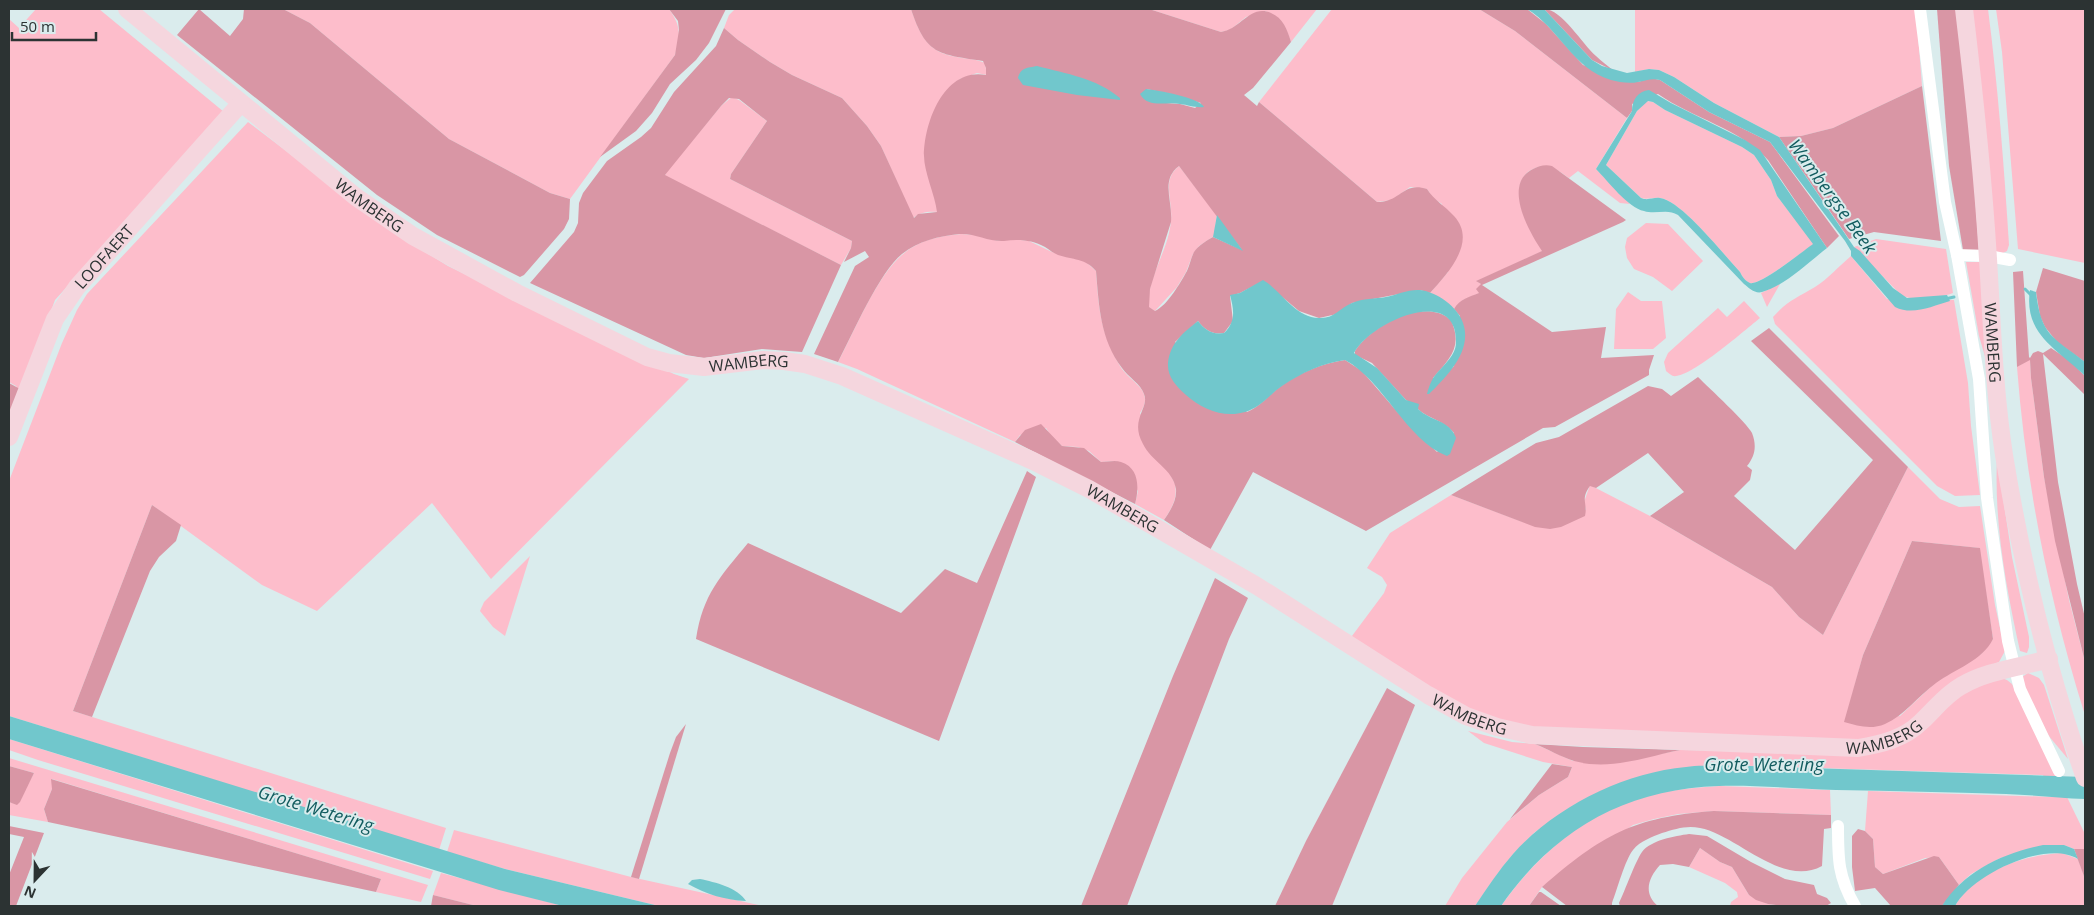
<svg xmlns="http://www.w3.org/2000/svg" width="2094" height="915" font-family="'Open Sans',sans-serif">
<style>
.green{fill:#fdbdcb;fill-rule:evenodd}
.forest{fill:#d996a5;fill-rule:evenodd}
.water{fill:#71c7cc;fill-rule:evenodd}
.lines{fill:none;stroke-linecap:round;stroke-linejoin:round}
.stream{stroke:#71c7cc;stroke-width:3}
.street{stroke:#fff;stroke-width:12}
.secondary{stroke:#f5d6de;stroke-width:18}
.labels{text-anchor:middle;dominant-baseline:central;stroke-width:4;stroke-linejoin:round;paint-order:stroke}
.street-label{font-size:16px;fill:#2c3333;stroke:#daeced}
.water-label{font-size:18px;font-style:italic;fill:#125c5f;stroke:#daeced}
</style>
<rect width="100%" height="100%" fill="#daeced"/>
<g class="green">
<polygon points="36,9 99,9 224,112 55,300 20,394 16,386 9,382 9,19 19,28"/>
<path d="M283 9H669C681 26 681 35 675 55L570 199 550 193 449 139 310 23Z"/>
<path d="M735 9H911C920 35 928 53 957 57 966 59 977 59 985 63L987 75 977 73 960 79 950 88 925 153 924 155 938 212C929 211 920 212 913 218L881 146 867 126 842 98 792 75 770 62 738 40 724 28 729 15Z"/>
<path d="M1149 9H1317L1291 42C1285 25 1282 18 1265 11L1246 17 1230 30 1221 32Z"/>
<path d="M1332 9H1479L1515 31 1627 118 1596 169 1630 204 1620 203 1578 171 1569 178C1556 169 1547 161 1531 170 1504 186 1530 233 1543 251L1477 281 1482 285 1480 293 1463 300 1454 309 1430 293 1448 272 1442 204 1433 198 1427 189 1410 187 1392 200 1377 202 1259 102Z"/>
<polygon points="1635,9 1916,9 1922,86 1833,128 1801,136 1779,137 1714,103 1674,77 1659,70 1649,69 1635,72"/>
<path d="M1972 9H1988C1998 87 2004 166 2009 245L2007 251 2001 254 1996 251Z"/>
<polygon points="1996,9 2085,9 2085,263 2018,249 2002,52"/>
<polygon points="732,97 739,100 767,121 731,174 730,179 852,241 851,248 841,265 665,176 666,172 721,106"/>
<path d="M1647 101 1653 102 1665 110 1742 147 1754 155 1771 180 1777 196 1814 244C1803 251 1760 286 1750 283 1745 281 1742 276 1740 272 1723 254 1682 201 1660 198 1653 197 1648 200 1641 198L1606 165 1637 111Z"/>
<polygon points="248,122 391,231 448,266 590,335 674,374 689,379 491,579 432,503 317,611 262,585 152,505 73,711 446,828 439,850 9,716 9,481 62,343 77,310 87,294"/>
<path d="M1179 166 1217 215 1214 236 1199 246 1193 254 1186 272 1177 287 1155 311 1148 307C1147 276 1169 251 1171 220 1173 200 1161 180 1179 166Z"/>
<polygon points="1646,223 1668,224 1703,261 1672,291 1653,277 1634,269 1627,258 1625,247 1627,238"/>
<path d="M961 234 976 235 998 241 1013 239 1029 241 1052 252 1085 261 1096 271C1099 311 1100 330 1120 366 1130 383 1156 390 1140 413L1175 484C1178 499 1171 509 1164 520L1135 504 1138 491 1116 461 1101 462 1089 451 1078 447 1062 446 1051 436 1046 428 1020 435 1015 442 857 369 838 362C856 329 880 265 913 247 927 238 944 236 961 234Z"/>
<path d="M1876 239 1946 249 1953 293C1939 298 1914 302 1901 295L1854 247Z"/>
<path d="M1851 256 1887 299 1954 300 1968 383 1971 426 1980 495 1955 496 1937 486 1775 324 1773 317C1788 300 1797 298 1815 287 1828 279 1839 266 1851 256Z"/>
<polygon points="1966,262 1980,262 1989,370 1979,336"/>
<polygon points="1780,284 1767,307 1761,293"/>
<polygon points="1628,292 1641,301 1662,301 1666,338 1653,349 1614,349 1616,309"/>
<path d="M1744 301 1760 318C1746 329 1690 379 1673 376 1671 375 1667 372 1666 371L1664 362 1668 353 1718 308 1727 317Z"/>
<path d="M2030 359 2031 378 2044 477 2069 600 2085 662 2084 712C2049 599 2026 485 2017 367Z"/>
<path d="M1997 458 2012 557 2029 637V647L2027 653 2020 651C2006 587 1994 523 1997 458Z"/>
<path d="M1908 467 1940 499 1959 507 1980 506 1995 605 2005 651 1999 662 1968 675 1910 724 1878 740 1529 731 1476 716 1349 640 1384 593 1387 585 1382 577 1367 568 1390 533 1451 495 1523 522 1586 510 1584 502 1590 485 1650 516 1772 587 1799 617 1823 635ZM1912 541 1979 548 1993 639 1981 654 1936 682 1900 716 1845 722 1863 655Z"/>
<polygon points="530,556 505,636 493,627 480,611 484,602"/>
<polygon points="2028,673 2039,678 2044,685 2068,759 2043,729 2033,711 2022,677"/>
<polygon points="1992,675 2007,680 2012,684 2085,834 2085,849 2074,849 2064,845 2000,858 1971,874 1959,885 1939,857 1925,858 1883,874 1875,867 1873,839 1865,831 1868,791 2052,797 2043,775 1720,765 1577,803 1535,832 1514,853 1498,873 1475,906 1445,906 1462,878 1507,822 1539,795 1568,777 1572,767 1543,762 1484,743 1468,731 1512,742 1535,744 1573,761 1659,754 1680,750 1875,753 1944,704"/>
<polygon points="9,739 433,871 430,879 38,760 9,750"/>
<polygon points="9,758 428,885 421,902 376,892 381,879 52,779 52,789 44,809 48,822 9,815 9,802 17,804 34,773 9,766"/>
<path d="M1720 786 1830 790 1831 815 1714 811 1678 814 1654 819 1633 825 1542 887 1529 906H1501C1540 851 1594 805 1663 792 1681 789 1701 787 1720 786Z"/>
<polygon points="454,830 631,877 763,906 659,906 505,869 447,852"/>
<polygon points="1700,848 1720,862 1732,867 1749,895 1768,904 1783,906 1730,906 1731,902 1738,897 1737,892 1725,883 1689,867"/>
<path d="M2062 853 2078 859 2085 879V906H1955C1974 871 2024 855 2062 853Z"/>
<polygon points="441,873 563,906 477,906 433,895"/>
</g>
<g class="forest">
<polygon points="199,9 230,36 243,19 244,9 283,9 310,23 449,139 550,193 570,199 569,219 564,229 524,275 520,277 437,235 377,195 177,35"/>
<polygon points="669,9 726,9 709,43 696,60 670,84 652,113 636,131 600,157 675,55 679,30 678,21"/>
<path d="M911 9H1149L1221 32C1240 30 1250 4 1271 13 1283 18 1287 29 1291 42L1253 88 1244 95 1257 106 1259 102 1377 202C1401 202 1403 181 1427 189 1434 200 1445 206 1454 216 1478 242 1447 274 1430 293L1420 290 1352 303 1337 314 1319 318 1299 311 1263 281 1240 293 1230 296 1233 321 1224 333C1212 335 1205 330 1198 321L1175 342 1247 412C1261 406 1269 395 1281 386 1299 373 1323 363 1345 360L1362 371 1400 415 1437 452 1454 433C1445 422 1434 420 1423 413 1417 409 1413 404 1406 400L1372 363 1355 355V351C1371 326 1424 296 1451 320 1463 347 1450 358 1433 378L1442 379 1454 366 1460 316 1454 309C1460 299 1469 297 1479 293L1476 289 1481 284 1476 281 1542 251C1529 232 1502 184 1533 169 1539 166 1545 164 1552 166L1626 220 1623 222 1482 285 1552 332 1606 327 1601 358 1654 355 1649 370V375L1555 427 1543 428 1366 531 1253 472 1210 550 1164 520C1170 511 1177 501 1176 489 1173 469 1151 461 1143 444 1129 419 1150 408 1144 394 1141 384 1128 377 1122 368 1100 339 1099 306 1096 271 1085 258 1073 260 1058 255 1053 253 1050 250 1045 247 1032 240 1019 239 1004 241 989 242 975 233 959 234 939 236 918 241 902 254 880 271 852 335 838 362L814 354 855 266 869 257 865 251 844 262 851 248 852 241 730 179 731 174 767 121 739 99 729 98 721 106 665 175 841 265 802 352 762 349 704 358 686 355 530 283 574 232 578 223 579 203 583 193 607 161 641 137 651 128 674 92 716 46 724 28 738 40 770 62 792 75 842 98 867 126 881 146 914 218 918 214 937 212C935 195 924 172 924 156 924 123 944 67 986 75V68L983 61C938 54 926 55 911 9ZM1146 89 1171 94 1201 103 1195 108 1180 104 1166 103ZM1179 166 1242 250 1213 237C1206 241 1199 245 1194 252 1191 258 1190 264 1187 271 1180 283 1168 305 1155 311L1149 307 1150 289 1171 222C1173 201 1160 180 1179 166Z"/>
<path d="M1479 9H1527L1546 24 1583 65 1638 82 1651 78 1660 80 1709 112 1770 142 1839 236 1827 248 1768 160C1741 129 1692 118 1658 94L1632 104V111L1627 118 1515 31Z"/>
<path d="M1544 9C1562 9 1582 44 1596 56 1601 61 1608 66 1614 71L1592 60Z"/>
<polygon points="1937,9 1959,9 1966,68 1979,251 1963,250 1949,166"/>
<polygon points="1922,86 1941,241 1874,232 1849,239 1779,137 1801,136 1833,128"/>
<polygon points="2043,268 2085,281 2085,362 2057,342 2045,327 2040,316 2036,292"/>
<polygon points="2023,271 2029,357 2030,358 2033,353 2038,351 2043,353 2051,348 2069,360 2085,376 2085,395 2043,354 2058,482 2077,584 2085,618 2085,662 2055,541 2044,477 2031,378 2030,360 2017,367 2013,272"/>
<path d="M1769 328 1908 467 1823 635 1799 617 1772 587 1650 516 1684 492 1648 453 1596 488 1590 486C1580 500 1588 503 1585 516L1561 527 1550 529 1535 527 1451 495 1536 443 1559 437 1648 386 1662 389 1671 396 1698 377C1709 388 1747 423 1752 433 1757 446 1755 456 1747 466L1752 470 1750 480 1734 496 1795 550 1873 460 1751 341Z"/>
<polygon points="9,383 20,389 9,424"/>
<path d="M1041 424 1062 446 1084 448 1101 462C1107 462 1115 460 1121 462 1140 468 1139 489 1135 504L1015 442 1025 430Z"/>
<path d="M1027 471 1036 477 939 741 696 639C703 594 720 577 748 543L901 613 945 569 977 583Z"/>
<polygon points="152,505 181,525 176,541 159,557 150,571 92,717 73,711"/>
<path d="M1912 541 1980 548 1993 639C1982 661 1955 669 1936 683 1918 696 1905 715 1885 724 1871 730 1858 726 1844 722L1863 655Z"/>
<polygon points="1215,578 1248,598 1229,639 1127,906 1081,906 1173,676"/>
<polygon points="1387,688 1415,705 1332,906 1275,906 1306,841"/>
<polygon points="686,724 639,879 631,877 670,753 676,737"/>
<path d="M1535 744 1583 747 1680 750C1645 757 1610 771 1574 761 1561 757 1548 749 1535 744Z"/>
<polygon points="1552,764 1572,767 1568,777 1539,795 1510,819"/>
<polygon points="9,766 34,773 20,802 17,805 9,802"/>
<polygon points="51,779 381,879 376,892 48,822 44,809 52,789"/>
<path d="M1714 811 1831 815V828L1824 829 1822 866C1782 888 1737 835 1700 828 1687 825 1675 829 1662 833 1652 837 1640 841 1633 850 1625 860 1617 890 1612 903V906H1567L1542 887C1602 835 1633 817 1714 811Z"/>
<polygon points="9,826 44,833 16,906 9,906 9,875 24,837 9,834"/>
<polygon points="1858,829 1865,831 1873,839 1875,867 1883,874 1934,856 1939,857 1959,885 1942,906 1891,906 1875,888 1855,891 1852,867 1852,836"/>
<path d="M1689 834 1707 836 1751 862 1785 879 1814 885 1817 894 1827 898 1831 903 1826 906H1783L1768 904 1756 900 1749 895 1732 867 1720 862 1700 848 1689 867 1673 864 1660 865C1648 878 1643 894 1658 906H1620L1619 903C1625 891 1635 862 1642 852 1651 840 1675 836 1689 834Z"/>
<polygon points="2074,849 2085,849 2085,879"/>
<polygon points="1539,892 1541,892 1561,906 1529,906"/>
<polygon points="433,895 477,906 431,906"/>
</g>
<g class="water">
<path d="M1527 9H1544L1592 60 1602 66 1627 73 1649 69 1659 70 1674 77 1714 103 1779 137 1854 247 1860 251 1893 288 1907 298 1947 295 1950 301C1932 306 1913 316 1895 307L1851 256V251L1845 241 1770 142 1709 112 1660 80C1651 78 1646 81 1638 82 1629 84 1619 82 1611 80 1573 69 1559 28 1527 9Z"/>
<path d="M1037 66C1067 74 1096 78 1120 98V100L1077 95 1023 85 1018 78C1021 67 1027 68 1037 66Z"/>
<path d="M1146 89C1157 90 1200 98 1204 107 1195 108 1189 105 1180 104 1167 101 1148 109 1140 94Z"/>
<path d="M1649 90 1671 103 1745 140 1760 150 1827 248C1809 262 1783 287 1762 292 1755 294 1749 288 1744 284L1678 215C1667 208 1656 215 1644 211 1628 208 1608 181 1596 169L1632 111C1632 100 1638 91 1649 90ZM1648 101 1653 102 1665 110 1742 147 1754 155 1771 180 1777 196 1813 244C1803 251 1760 286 1750 283 1745 281 1742 276 1740 272 1723 254 1682 201 1660 198 1653 197 1648 201 1641 198L1606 165 1637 111Z"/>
<polygon points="1217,215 1243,251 1213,237"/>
<path d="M1263 280C1282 291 1294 317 1319 318 1334 319 1340 308 1352 303 1363 298 1375 299 1386 297 1396 295 1409 289 1420 290 1437 292 1458 307 1463 323 1473 351 1446 377 1429 394H1427C1428 389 1430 384 1432 380 1440 367 1457 357 1456 341 1456 283 1369 323 1354 353L1377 368 1406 400 1419 404 1418 409C1430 421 1450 420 1456 438L1450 454 1447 456C1406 440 1384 381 1345 360 1323 363 1301 373 1282 386 1274 391 1267 400 1259 405 1235 422 1206 413 1186 395 1176 386 1167 377 1168 363 1170 343 1184 332 1198 321 1205 330 1212 335 1224 333 1236 322 1234 310 1230 295L1240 293Z"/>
<path d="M2030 290 2036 292C2041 336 2053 337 2085 362V376C2059 350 2023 335 2030 290Z"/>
<polygon points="9,716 505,869 659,906 563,906 499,890 9,739"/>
<path d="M1720 765 2085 777V799C2059 798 2033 795 2006 794 1950 792 1893 791 1836 790 1798 789 1758 785 1719 786 1625 789 1554 830 1501 906H1475C1487 888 1499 870 1513 854 1556 806 1623 773 1686 767 1697 765 1709 766 1720 765Z"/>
<path d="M2043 845H2064L2074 849 2078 859C2046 839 1972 875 1955 906H1942C1964 871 2003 853 2043 845Z"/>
<path d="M700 879C715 882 738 888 746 901 724 900 706 894 688 884L692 880Z"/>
</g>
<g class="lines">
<g class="stream">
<polyline points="2025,289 2031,295"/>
<polyline points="1945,299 1954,297"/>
</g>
<g class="street">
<polyline points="1920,9 1945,202 1957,255 1979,379 1987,498 2008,641 2020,689 2059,771"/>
<polyline points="1957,255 1988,256 2010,260"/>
<path d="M1838 826C1838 859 1838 877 1855 906"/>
</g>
<g class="secondary">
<path id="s1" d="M127 9 356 197 413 236 517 293 647 357 669 363 704 367 763 360 784 361 805 364 842 376 1033 461 1089 489 1257 586 1428 695 1466 716 1497 727 1532 735 1858 748C1881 744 1904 739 1921 722 1934 710 1945 695 1961 686 1986 671 2020 667 2049 659"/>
<path id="s2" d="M1964 9C1974 92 1983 176 1988 259 1992 324 1994 390 2004 455 2022 565 2048 673 2085 778"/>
<path id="s3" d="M9 437 55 319 77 287 241 103"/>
</g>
</g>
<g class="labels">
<g class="street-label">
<text stroke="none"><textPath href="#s1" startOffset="312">WAMBERG</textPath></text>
<text stroke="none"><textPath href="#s3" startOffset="206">LOOFAERT</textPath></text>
<text stroke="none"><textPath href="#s2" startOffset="335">WAMBERG</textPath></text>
<text stroke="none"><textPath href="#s1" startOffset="732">WAMBERG</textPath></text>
<text stroke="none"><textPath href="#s1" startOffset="1138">WAMBERG</textPath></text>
<text stroke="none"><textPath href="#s1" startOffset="1542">WAMBERG</textPath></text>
<text stroke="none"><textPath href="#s1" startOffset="1962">WAMBERG</textPath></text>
</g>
<g class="water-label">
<text transform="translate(1833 196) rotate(54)">Wambergse Beek</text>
<text x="1764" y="764">Grote Wetering</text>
<text transform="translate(316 808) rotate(17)">Grote Wetering</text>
</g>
</g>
<rect width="2094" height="915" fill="none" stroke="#2c3333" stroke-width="20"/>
<g transform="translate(35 880) rotate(202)" stroke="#daeced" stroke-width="4" paint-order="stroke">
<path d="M0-4L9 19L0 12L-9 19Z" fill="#2c3333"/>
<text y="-8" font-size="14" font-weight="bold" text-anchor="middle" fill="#2c3333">N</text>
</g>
<path d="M12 32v8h84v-8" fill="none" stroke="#2c3333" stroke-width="2.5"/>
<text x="20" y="32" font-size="15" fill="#2c3333" stroke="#daeced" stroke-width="4" paint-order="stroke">50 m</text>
</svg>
